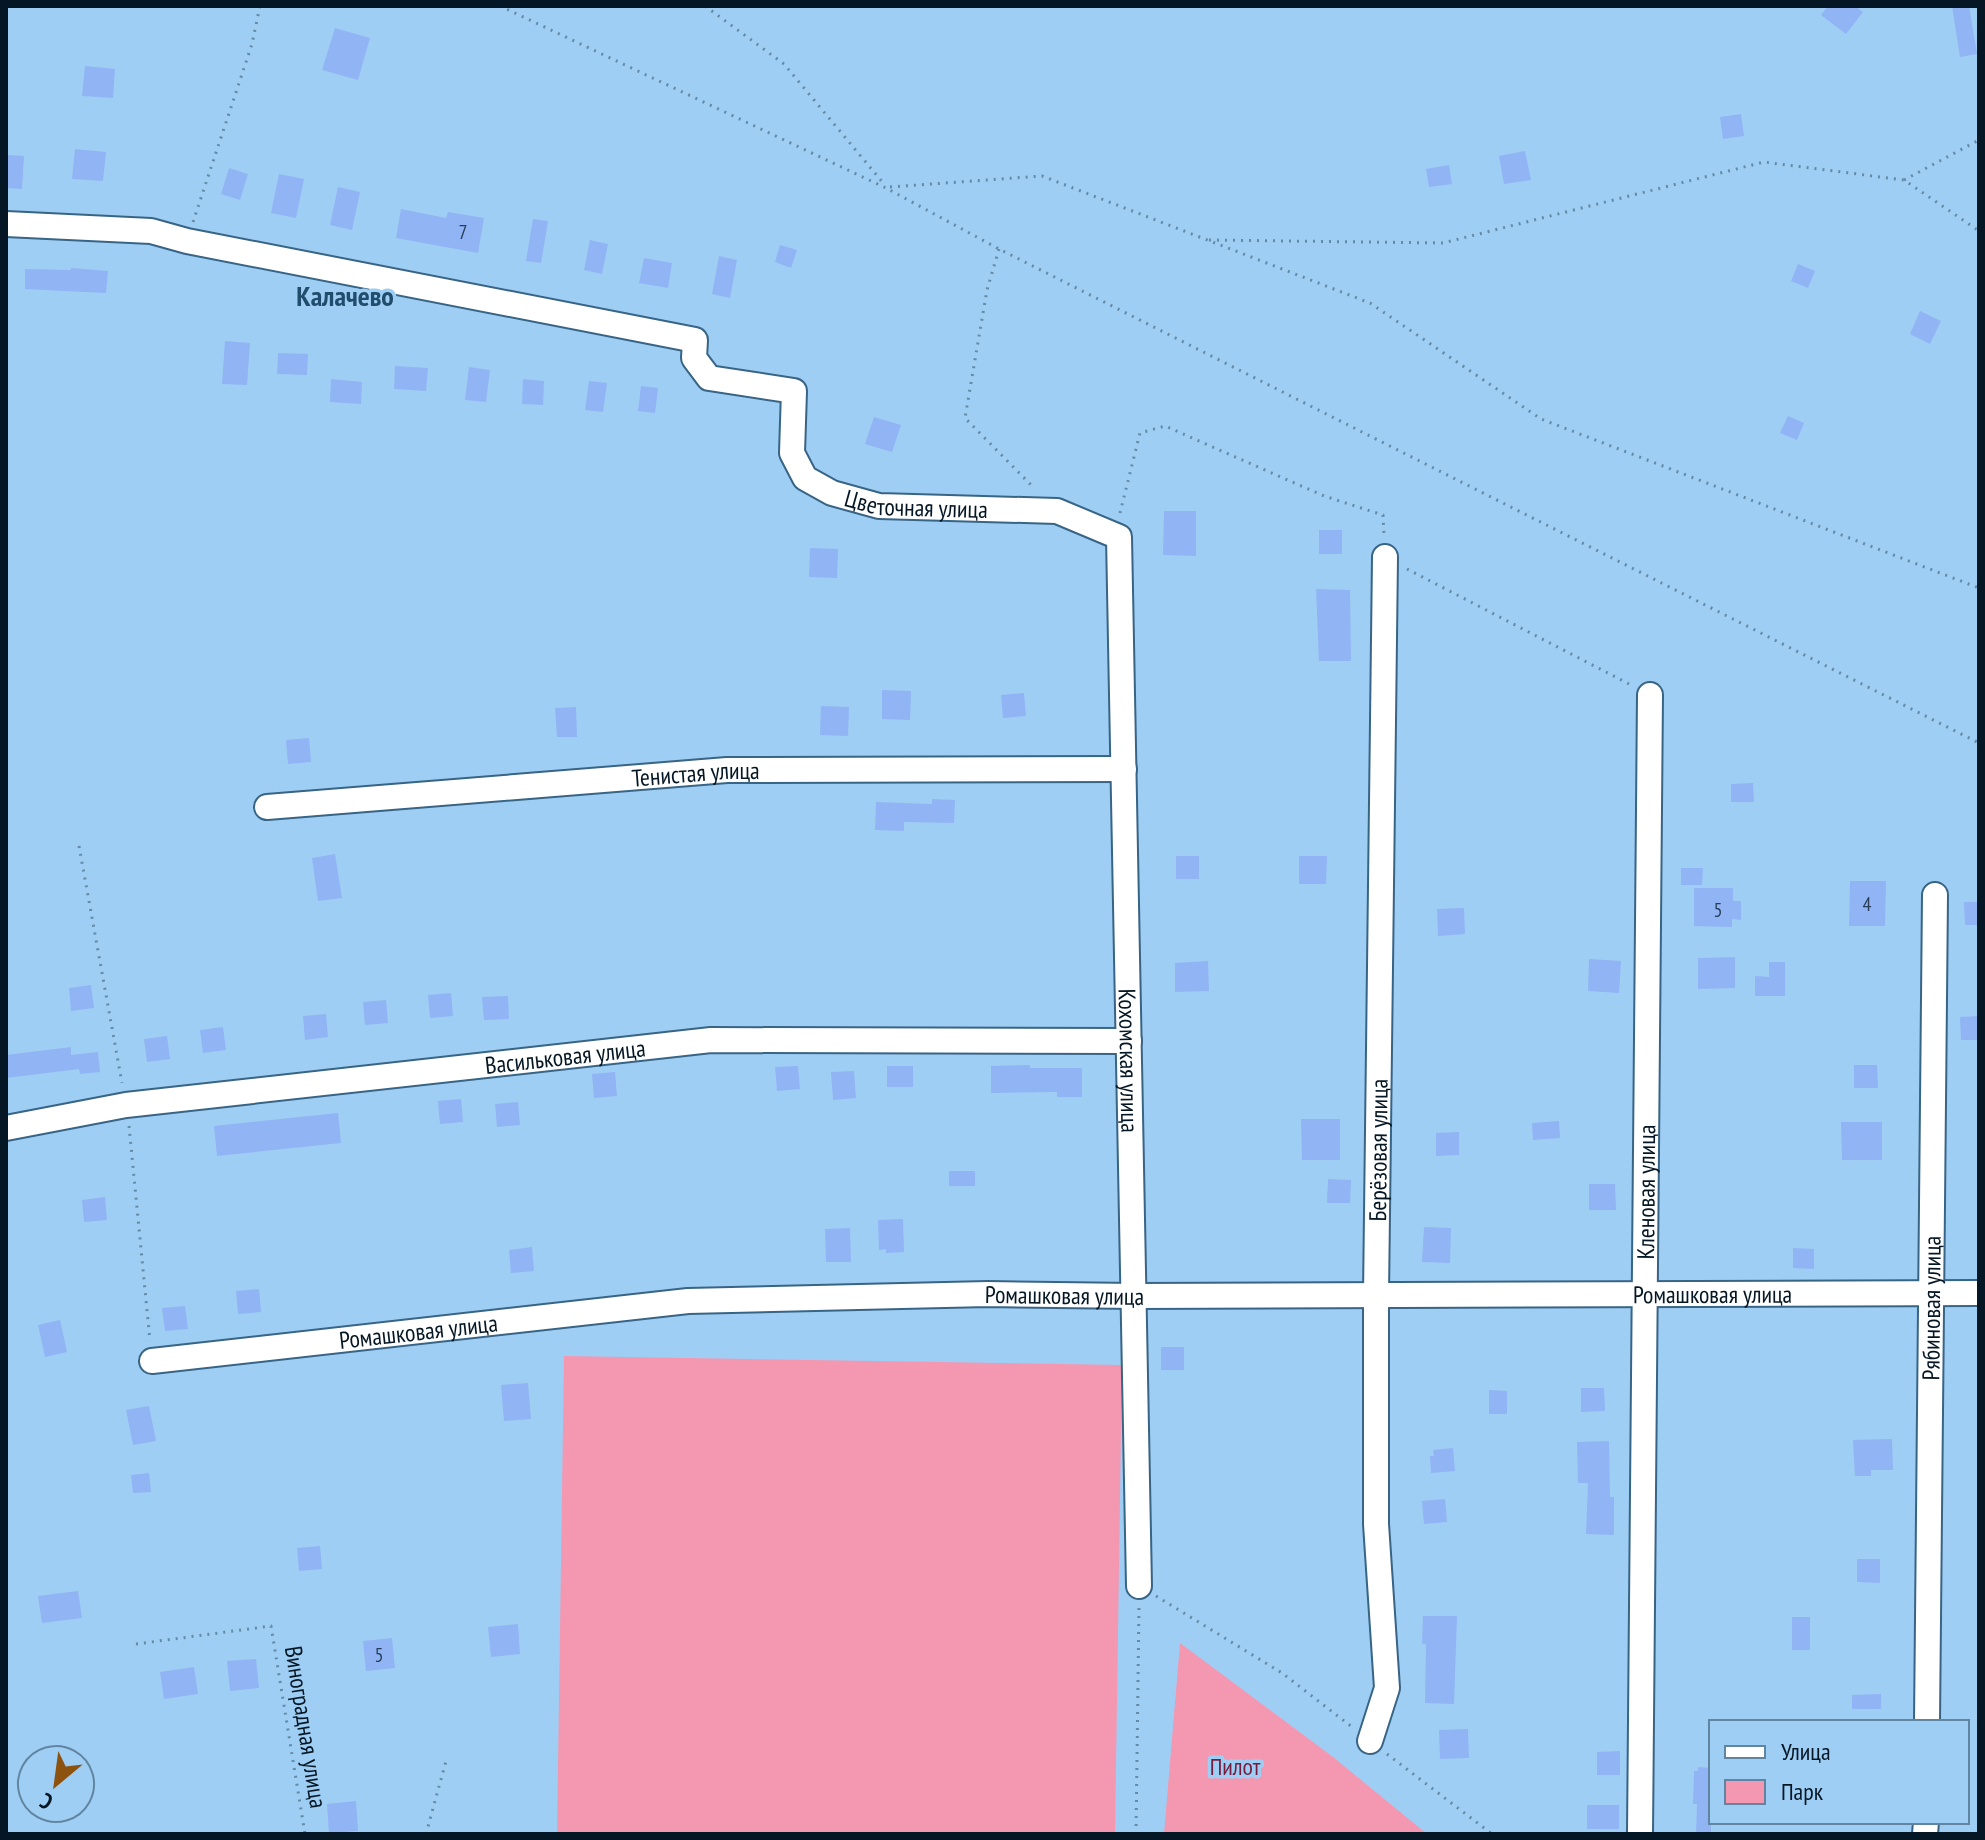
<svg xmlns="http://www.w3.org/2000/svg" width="1985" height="1840" font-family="'PT Sans Narrow',sans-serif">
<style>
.green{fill:#f498b1}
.building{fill:#91b4f5}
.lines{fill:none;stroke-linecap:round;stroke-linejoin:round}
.minor-casing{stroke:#386485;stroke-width:28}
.path{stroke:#658aa6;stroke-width:3;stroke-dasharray:2 6;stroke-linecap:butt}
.minor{stroke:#fff;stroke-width:24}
.labels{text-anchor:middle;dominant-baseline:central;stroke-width:7;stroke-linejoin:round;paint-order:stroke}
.number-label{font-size:20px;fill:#283e58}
.street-label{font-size:24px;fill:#051724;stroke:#9fcef4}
.park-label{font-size:24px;fill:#751b3d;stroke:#9fcef4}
.quarter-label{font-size:28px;font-weight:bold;fill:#214d6d;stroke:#9fcef4}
</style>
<rect width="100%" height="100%" fill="#9fcef4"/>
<g class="green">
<polygon points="564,1356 1122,1365 1115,1834 557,1834"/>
<polygon points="1180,1643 1333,1757 1427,1834 1164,1834"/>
</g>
<g class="building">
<polygon points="1828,6 1855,6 1863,12 1846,34 1821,15"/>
<polygon points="1952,6 1969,6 1977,54 1960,57"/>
<polygon points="335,28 370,38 358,80 322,70"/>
<polygon points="85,66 115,69 113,98 82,96"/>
<polygon points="1741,114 1744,136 1723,139 1720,117"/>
<polygon points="75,149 106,152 103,181 72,179"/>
<polygon points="1525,151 1531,180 1504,184 1499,156"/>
<polygon points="7,155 24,156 22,189 6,188"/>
<polygon points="1449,165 1452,184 1429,187 1426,169"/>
<polygon points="229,168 248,174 240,200 221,194"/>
<polygon points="279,174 304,179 296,218 271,213"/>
<polygon points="338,187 360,192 352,230 330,225"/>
<polygon points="401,209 446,218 448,212 484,218 478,253 396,238"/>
<polygon points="533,219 548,221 541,263 526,261"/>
<polygon points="590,240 608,244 602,274 584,270"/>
<polygon points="780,245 797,250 791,268 775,262"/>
<polygon points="719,256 737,260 730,298 712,294"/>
<polygon points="644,258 672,263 668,288 639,283"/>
<polygon points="1798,264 1815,271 1808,288 1791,281"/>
<polygon points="71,268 108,271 106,293 25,289 25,269 71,270"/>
<polygon points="1920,311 1941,321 1930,344 1910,334"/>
<polygon points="225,341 250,343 247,385 222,384"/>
<polygon points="278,353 308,354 307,375 277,374"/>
<polygon points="395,366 428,368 426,391 394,389"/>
<polygon points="469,367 490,370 486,402 465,400"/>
<polygon points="331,379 362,382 361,404 330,402"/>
<polygon points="523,379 544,381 543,405 522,404"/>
<polygon points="589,381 607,383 603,412 585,410"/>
<polygon points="641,386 658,388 655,413 638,411"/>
<polygon points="1788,416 1804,423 1797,440 1780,433"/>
<polygon points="874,417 901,425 892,452 865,444"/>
<polygon points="1164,511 1196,511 1196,556 1163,555"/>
<rect x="1319" y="530" width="23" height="24"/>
<polygon points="810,548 838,549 837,578 809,577"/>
<polygon points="1316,589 1350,590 1351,661 1319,661"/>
<polygon points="882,690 911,691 910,720 882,719"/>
<polygon points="1024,693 1026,716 1003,718 1001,695"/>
<polygon points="821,706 849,707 848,736 820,735"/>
<polygon points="576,707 577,737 557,737 555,708"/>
<polygon points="309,738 311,762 288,764 286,740"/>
<polygon points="1753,783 1754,802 1731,802 1731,784"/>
<polygon points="932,799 955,800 954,823 904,822 904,831 875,830 876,802 932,804"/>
<polygon points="335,854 342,898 318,901 312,858"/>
<rect x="1176" y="856" width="23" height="23"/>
<polygon points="1299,856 1327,856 1326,884 1299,884"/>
<polygon points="1681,868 1703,868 1702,885 1681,885"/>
<polygon points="1850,881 1886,881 1885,926 1849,926"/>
<polygon points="1694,888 1733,888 1733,901 1741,901 1741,920 1732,919 1732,927 1694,926"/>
<polygon points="1964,902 1979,902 1979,925 1965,925"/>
<polygon points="1464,908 1465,934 1438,936 1437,909"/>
<polygon points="1735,957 1735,988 1698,989 1698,958"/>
<polygon points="1589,959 1621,961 1619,993 1588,991"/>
<polygon points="1208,961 1209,991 1175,992 1175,963"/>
<polygon points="1769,962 1785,962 1785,996 1755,996 1755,976 1769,977"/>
<polygon points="91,985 94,1008 71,1011 69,988"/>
<polygon points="451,993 453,1016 430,1018 428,995"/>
<polygon points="508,996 509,1019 484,1020 482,997"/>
<polygon points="386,1000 388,1023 365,1025 363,1002"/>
<polygon points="326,1014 328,1037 305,1040 303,1016"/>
<polygon points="1979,1016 1979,1040 1961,1040 1960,1017"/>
<polygon points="223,1027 226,1050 203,1053 200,1030"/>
<polygon points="167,1036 170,1059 147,1062 144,1039"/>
<polygon points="71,1047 71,1055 98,1052 100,1072 80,1074 79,1069 6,1078 6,1055"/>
<polygon points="1030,1065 1030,1068 1082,1068 1082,1097 1057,1097 1057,1092 991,1093 991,1066"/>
<polygon points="1854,1065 1877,1065 1878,1088 1854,1088"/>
<polygon points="798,1066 800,1089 777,1091 775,1067"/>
<rect x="887" y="1066" width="26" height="21"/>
<polygon points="854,1071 856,1098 833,1100 831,1072"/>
<polygon points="615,1072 617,1096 594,1098 592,1074"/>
<polygon points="461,1099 463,1122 440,1124 438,1101"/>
<polygon points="518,1102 520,1125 497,1127 495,1104"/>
<polygon points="338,1113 341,1143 217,1156 214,1126"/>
<polygon points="1301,1119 1340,1119 1340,1160 1302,1160"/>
<polygon points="1559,1121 1560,1138 1533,1140 1532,1123"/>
<polygon points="1841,1122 1882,1122 1882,1160 1842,1160"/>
<polygon points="1459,1132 1459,1155 1436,1156 1436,1133"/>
<rect x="949" y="1171" width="26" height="15"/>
<polygon points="1328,1179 1351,1180 1350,1203 1327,1203"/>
<polygon points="1589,1184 1615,1184 1616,1210 1589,1210"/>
<polygon points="105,1197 107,1220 84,1222 82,1200"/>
<polygon points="903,1219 904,1252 886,1253 886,1249 879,1250 878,1220"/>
<polygon points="1424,1227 1451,1228 1450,1263 1422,1262"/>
<polygon points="850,1228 851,1262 826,1262 825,1229"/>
<polygon points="532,1247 534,1271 511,1273 509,1250"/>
<polygon points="1793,1248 1814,1249 1814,1269 1793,1268"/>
<polygon points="259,1289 261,1312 238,1314 236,1291"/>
<polygon points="185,1306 188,1329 165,1331 162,1308"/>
<polygon points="60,1320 67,1352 45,1357 38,1325"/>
<rect x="1161" y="1347" width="23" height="23"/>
<polygon points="528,1383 531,1419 504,1421 501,1385"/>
<polygon points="1581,1388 1604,1388 1605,1411 1581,1412"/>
<polygon points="1489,1390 1507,1391 1507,1414 1489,1414"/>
<polygon points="149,1406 156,1441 133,1445 126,1410"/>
<polygon points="1892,1439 1893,1470 1871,1470 1871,1476 1855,1476 1853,1440"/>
<polygon points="1609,1441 1610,1497 1614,1497 1614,1535 1586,1534 1588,1483 1578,1483 1577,1442"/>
<polygon points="1453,1448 1455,1471 1431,1473 1430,1456 1434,1456 1433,1450"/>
<polygon points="149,1473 151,1492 133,1493 131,1475"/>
<polygon points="1445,1499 1447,1522 1424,1524 1422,1501"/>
<polygon points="320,1546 322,1569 299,1571 297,1548"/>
<polygon points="1857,1559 1880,1559 1880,1583 1857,1582"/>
<polygon points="78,1591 82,1618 42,1623 38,1596"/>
<polygon points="1423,1616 1457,1616 1454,1704 1425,1703 1426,1644 1422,1644"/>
<rect x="1792" y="1617" width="18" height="33"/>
<polygon points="518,1624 520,1654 491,1657 488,1627"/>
<polygon points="392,1638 395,1668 366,1671 363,1641"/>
<polygon points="256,1659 259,1688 230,1691 227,1661"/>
<polygon points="194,1667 198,1694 164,1699 160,1672"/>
<polygon points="1881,1694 1881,1709 1852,1709 1852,1695"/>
<polygon points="1468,1729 1469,1758 1440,1759 1439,1730"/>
<polygon points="1620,1751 1620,1775 1597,1775 1597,1752"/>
<polygon points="1698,1767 1711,1768 1711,1834 1696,1834 1697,1804 1693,1804 1694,1771 1698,1771"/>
<polygon points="356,1801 358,1831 329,1833 327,1804"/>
<rect x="1587" y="1805" width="32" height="24"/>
</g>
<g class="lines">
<defs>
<g id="minor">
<path id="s1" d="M6 224 151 231 187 241 695 340 694 358 709 378 794 391 792 453 805 478 832 493 879 506 1057 511 1119 537 1139 1586"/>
<path id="s2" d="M267 807 727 770 1124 769"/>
<path id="s3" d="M6 1128 126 1105 711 1040 1129 1041"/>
<path id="s4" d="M152 1361 688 1301 988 1294 1135 1296 1979 1293"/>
<path id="s5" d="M1927 1722 1935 895"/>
<path id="s6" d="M1370 1741 1387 1688 1376 1524V1295L1385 557"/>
<path id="s7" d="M1640 1834 1650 695"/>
<polyline points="1925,1834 1926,1822"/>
</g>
</defs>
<use href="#minor" class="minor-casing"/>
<g class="path">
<polyline points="500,6 886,188 999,249 1979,743"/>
<polyline points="705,6 784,64 884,184"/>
<polyline points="1904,180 1979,140"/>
<polyline points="890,187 1042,176 1370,303 1541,419 1979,588"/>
<polyline points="193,222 252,44 260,6"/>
<polyline points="1209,240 1443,243 1764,162 1904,180 1979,231"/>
<polyline points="999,249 987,290 965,418 1034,488"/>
<polyline points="1120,513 1140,433 1165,426 1324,496 1383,515 1384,535"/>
<polyline points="1407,569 1631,685"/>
<polyline points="79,846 122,1083"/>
<polyline points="129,1126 150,1341"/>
<polyline points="1156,1596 1282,1673 1352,1727"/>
<polyline points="136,1644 271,1626 305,1834"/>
<polyline points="1387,1754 1492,1834"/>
<polyline points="426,1834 446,1761"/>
<polyline points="1136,1834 1139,1605"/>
</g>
<use href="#minor" class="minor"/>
</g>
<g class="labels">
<g class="number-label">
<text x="463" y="232">7</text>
<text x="1867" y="904">4</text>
<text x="1718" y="910">5</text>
<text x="379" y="1655">5</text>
</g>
<g class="street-label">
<text stroke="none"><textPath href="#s1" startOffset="1036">Цветочная улица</textPath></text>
<text stroke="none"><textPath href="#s2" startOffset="430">Тенистая улица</textPath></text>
<text stroke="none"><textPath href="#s3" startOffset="564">Васильковая улица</textPath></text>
<text stroke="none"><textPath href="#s1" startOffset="1768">Кохомская улица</textPath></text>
<text stroke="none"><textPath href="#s6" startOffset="594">Берёзовая улица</textPath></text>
<text stroke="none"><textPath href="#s7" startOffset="642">Кленовая улица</textPath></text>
<text stroke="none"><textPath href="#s4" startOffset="1564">Ромашковая улица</textPath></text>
<text stroke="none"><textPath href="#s4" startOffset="916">Ромашковая улица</textPath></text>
<text stroke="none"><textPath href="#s5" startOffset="414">Рябиновая улица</textPath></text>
<text stroke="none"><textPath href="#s4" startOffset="268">Ромашковая улица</textPath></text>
<text transform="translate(306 1727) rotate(81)">Виноградная улица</text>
</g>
<g class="park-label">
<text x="1235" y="1766">Пилот</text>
</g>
<g class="quarter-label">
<text x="345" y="295">Калачево</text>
</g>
</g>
<rect width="1985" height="1840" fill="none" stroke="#051724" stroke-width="16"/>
<rect x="1709" y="1720" width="260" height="104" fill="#9fcef4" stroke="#6185a1" stroke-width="2"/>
<rect x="1725" y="1746" width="40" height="12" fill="#ffffff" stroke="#6185a1" stroke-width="2"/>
<text x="1781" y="1760" font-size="24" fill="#051724">Улица</text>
<rect x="1725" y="1780" width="40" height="24" fill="#f498b1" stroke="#6185a1" stroke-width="2"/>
<text x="1781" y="1800" font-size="24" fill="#051724">Парк</text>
<g transform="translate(56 1784) rotate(209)"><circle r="38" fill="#9fcef4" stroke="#6185a1" stroke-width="2"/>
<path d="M0-6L14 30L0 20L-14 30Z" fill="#8d520e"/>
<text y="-12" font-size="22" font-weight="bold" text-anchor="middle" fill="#051724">С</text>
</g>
</svg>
